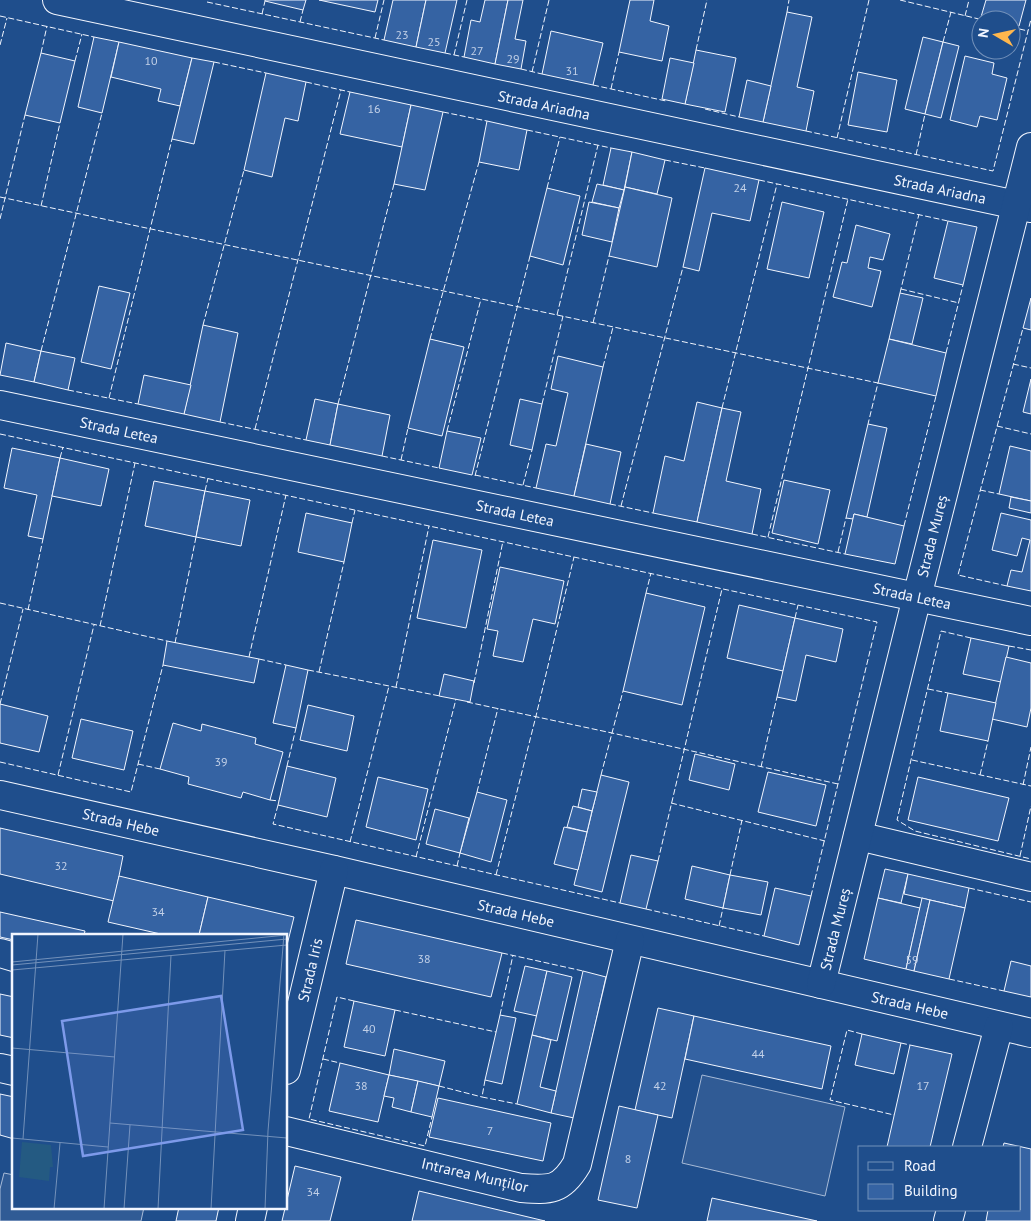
<svg xmlns="http://www.w3.org/2000/svg" width="1031" height="1221" font-family="'PT Sans',sans-serif">
<style>
.parking{fill:#305b95;stroke:#a8bbd7}
.building{fill:#3563a3;stroke:#f2f6ff}
.lines{fill:none;stroke-linecap:round;stroke-linejoin:round}
.minor-casing{stroke:#f2f6ff;stroke-width:30}
.minor{stroke:#1f4e8c;stroke-width:28}
.fence{stroke:#f2f6ff;stroke-width:1;stroke-dasharray:6 2.5;stroke-linecap:butt}
.labels{text-anchor:middle;dominant-baseline:central;stroke-width:4;stroke-linejoin:round;paint-order:stroke}
.number-label{font-size:12px;fill:#c3d1e8}
.street-label{font-size:15px;fill:#f2f6ff;stroke:#1f4e8c}
.inset-road{fill:none;stroke:#7391ba;stroke-width:1}
.view{fill:#7d9aea;fill-opacity:0.15;stroke:#7d9aea;stroke-width:2.5}
.inset-edge{fill:none;stroke:#f2f6ff;stroke-width:2.5}
</style>
<rect width="100%" height="100%" fill="#1f4e8c"/>
<g class="parking">
<polygon points="702,1075 845,1107 825,1196 682,1163"/>
<polygon points="4,1173 14,1175 14,1207 144,1207 141,1221 0,1221 0,1189"/>
</g>
<g class="building">
<polygon points="265,0 306,0 303,10 265,1"/>
<polygon points="319,0 378,0 375,12"/>
<polygon points="393,0 426,0 416,47 384,40"/>
<polygon points="426,0 457,0 445,53 416,47"/>
<polygon points="485,0 508,0 495,64 464,57 471,20 480,22"/>
<polygon points="508,0 523,0 515,39 526,41 521,69 495,64"/>
<polygon points="630,0 654,0 650,21 669,26 662,61 619,52"/>
<polygon points="986,0 1026,0 1019,26 1011,24 1011,20 993,20 981,17"/>
<polygon points="787,12 812,17 797,87 814,91 806,131 763,122"/>
<polygon points="551,31 603,43 593,85 542,74"/>
<polygon points="94,37 119,42 102,113 78,107"/>
<polygon points="923,37 943,42 925,114 905,109"/>
<polygon points="119,42 192,58 180,106 158,101 161,89 111,77"/>
<polygon points="943,42 959,46 941,118 925,114"/>
<polygon points="696,50 736,58 725,112 685,104"/>
<polygon points="41,53 75,61 60,123 25,115"/>
<polygon points="965,56 994,63 992,74 1007,78 997,120 980,116 977,127 950,120"/>
<polygon points="192,58 214,62 194,144 172,139"/>
<polygon points="670,58 694,63 685,104 662,99"/>
<polygon points="858,72 897,80 887,132 848,125"/>
<polygon points="266,73 306,82 298,121 285,118 272,177 244,170"/>
<polygon points="747,80 771,86 763,122 739,117"/>
<polygon points="350,92 411,105 402,147 340,134"/>
<polygon points="411,105 443,112 425,190 394,184"/>
<polygon points="487,121 527,130 519,170 479,162"/>
<polygon points="611,148 632,152 624,190 603,185"/>
<polygon points="632,152 665,160 657,194 625,187"/>
<polygon points="705,168 759,180 750,221 712,213 699,271 683,267"/>
<polygon points="597,184 624,190 619,208 592,202"/>
<polygon points="625,187 672,198 657,267 609,256"/>
<polygon points="547,188 580,196 563,265 530,256"/>
<polygon points="589,202 619,208 612,242 582,235"/>
<polygon points="782,202 824,212 809,278 767,269"/>
<polygon points="948,221 977,227 963,285 934,278"/>
<polygon points="856,225 890,234 883,260 870,257 868,268 881,271 872,307 833,297 842,262 847,263"/>
<polygon points="99,286 130,293 111,369 81,362"/>
<polygon points="900,293 923,298 912,344 889,339"/>
<polygon points="1031,298 1031,330 1023,328"/>
<polygon points="203,325 238,333 220,422 184,414"/>
<polygon points="430,339 464,347 442,436 408,428"/>
<polygon points="889,339 946,353 936,396 878,383"/>
<polygon points="6,343 41,351 34,382 0,375"/>
<polygon points="41,351 75,358 68,390 34,382"/>
<polygon points="558,356 603,367 574,496 536,488 546,444 556,446 568,393 551,389"/>
<polygon points="144,375 191,385 184,414 138,404"/>
<polygon points="1031,379 1031,414 1023,412"/>
<polygon points="315,399 338,404 330,445 306,440"/>
<polygon points="520,399 542,404 532,450 510,445"/>
<polygon points="697,402 722,408 697,522 653,513 665,456 684,461"/>
<polygon points="338,404 390,415 382,456 330,445"/>
<polygon points="722,408 741,412 726,481 761,489 752,534 697,522"/>
<polygon points="868,424 887,428 867,517 854,514 853,519 846,518"/>
<polygon points="447,431 481,438 472,475 439,468"/>
<polygon points="586,444 621,452 610,504 574,496"/>
<polygon points="1010,446 1031,451 1031,501 999,494"/>
<polygon points="12,448 60,458 43,539 28,536 37,495 4,488"/>
<polygon points="60,458 109,469 101,506 52,496"/>
<polygon points="784,480 830,490 818,544 772,533"/>
<polygon points="154,481 205,491 196,537 145,526"/>
<polygon points="205,491 250,500 241,546 196,537"/>
<polygon points="1011,497 1031,501 1031,513 1009,508"/>
<polygon points="306,513 352,523 344,562 298,552"/>
<polygon points="1001,513 1031,520 1031,591 1007,586 1011,570 1022,572 1030,540 1022,538 1017,556 992,550"/>
<polygon points="854,514 904,526 895,564 845,554"/>
<polygon points="433,540 482,550 466,628 417,618"/>
<polygon points="500,567 564,581 555,624 533,619 523,662 493,656 498,631 487,629"/>
<polygon points="646,593 705,607 682,705 623,691"/>
<polygon points="739,605 795,618 783,671 727,658"/>
<polygon points="795,618 843,629 836,662 806,655 796,701 777,697"/>
<polygon points="971,638 1009,646 1001,682 963,674"/>
<polygon points="167,641 259,659 254,683 163,665"/>
<polygon points="1006,657 1031,663 1031,708 1027,727 992,719"/>
<polygon points="286,665 308,670 296,728 273,723"/>
<polygon points="444,674 474,681 470,702 439,696"/>
<polygon points="948,693 996,703 988,741 940,731"/>
<polygon points="0,704 48,716 39,752 0,743"/>
<polygon points="308,705 354,716 347,751 300,740"/>
<polygon points="81,719 133,731 124,770 72,758"/>
<polygon points="173,723 201,731 202,724 256,738 255,744 283,752 270,800 243,792 241,798 188,784 189,777 160,769"/>
<polygon points="695,754 735,764 729,790 689,780"/>
<polygon points="287,766 336,778 327,817 278,805"/>
<polygon points="768,772 826,785 816,826 758,812"/>
<polygon points="601,775 629,782 602,892 574,885"/>
<polygon points="378,777 428,789 416,840 366,827"/>
<polygon points="918,777 1009,798 998,841 908,820"/>
<polygon points="582,789 597,792 592,811 578,807"/>
<polygon points="477,792 507,800 491,862 460,853"/>
<polygon points="573,806 592,811 587,832 567,827"/>
<polygon points="435,809 469,818 460,853 426,844"/>
<polygon points="564,827 587,832 578,870 554,864"/>
<polygon points="0,828 123,856 114,901 0,874"/>
<polygon points="631,855 658,861 646,909 620,903"/>
<polygon points="692,866 730,875 723,908 685,899"/>
<polygon points="885,869 908,874 901,903 878,898"/>
<polygon points="908,874 969,888 965,908 904,894"/>
<polygon points="730,875 768,882 761,915 723,908"/>
<polygon points="119,876 208,897 199,935 165,935 108,922"/>
<polygon points="775,888 811,896 799,945 764,936"/>
<polygon points="208,897 294,917 286,949 286,935 199,935"/>
<polygon points="878,898 920,908 906,969 864,959"/>
<polygon points="922,898 930,900 914,971 906,969"/>
<polygon points="930,900 965,908 949,979 914,971"/>
<polygon points="0,912 85,931 84,935 14,935 14,940 0,937"/>
<polygon points="356,920 502,953 491,997 346,964"/>
<polygon points="1011,961 1031,966 1031,997 1004,991"/>
<polygon points="525,966 547,971 537,1016 514,1011"/>
<polygon points="547,971 572,977 557,1041 532,1035"/>
<polygon points="583,971 606,977 574,1118 551,1113"/>
<polygon points="0,994 14,997 14,1038 0,1035"/>
<polygon points="354,1001 395,1010 385,1056 344,1047"/>
<polygon points="658,1008 694,1016 672,1118 635,1110"/>
<polygon points="500,1015 516,1018 502,1084 485,1080"/>
<polygon points="694,1016 831,1046 822,1089 685,1059"/>
<polygon points="862,1034 901,1043 894,1074 855,1065"/>
<polygon points="532,1035 551,1040 540,1087 556,1091 551,1113 517,1104"/>
<polygon points="910,1045 952,1054 930,1147 887,1147"/>
<polygon points="394,1049 445,1061 439,1086 389,1075"/>
<polygon points="340,1063 389,1075 378,1122 329,1111"/>
<polygon points="389,1075 418,1081 411,1112 392,1107 394,1098 384,1096"/>
<polygon points="418,1081 439,1086 432,1117 411,1112"/>
<polygon points="0,1094 14,1097 14,1139 0,1135"/>
<polygon points="438,1098 551,1123 543,1161 429,1137"/>
<polygon points="619,1106 658,1115 637,1208 598,1200"/>
<polygon points="1004,1143 1031,1149 1031,1221 986,1221 988,1210 1020,1210 1020,1147 1003,1147"/>
<polygon points="295,1166 341,1177 330,1221 282,1221"/>
<polygon points="419,1191 545,1221 412,1221"/>
<polygon points="712,1198 817,1221 707,1221"/>
<polygon points="179,1207 219,1207 216,1221 176,1221"/>
</g>
<g class="lines">
<defs>
<g id="minor">
<polyline points="57,0 1031,208"/>
<polyline points="0,405 1031,621"/>
<polyline points="0,795 334,870 1031,1033"/>
<polyline points="858,836 1031,877"/>
<polyline points="0,953 14,957"/>
<polyline points="821,984 917,597 1031,147"/>
<polyline points="0,1068 14,1071"/>
<polyline points="286,1070 334,870"/>
<path d="M286 1131 521 1188C550 1190 561 1191 577 1164L630 940"/>
<polyline points="967,1147 999,1026"/>
<polyline points="250,1221 253,1207"/>
<polyline points="948,1221 951,1210"/>
</g>
</defs>
<use href="#minor" class="minor-casing"/>
<use href="#minor" class="minor"/>
<g class="fence">
<polyline points="900,0 983,20"/>
<polyline points="207,2 384,40"/>
<polyline points="787,12 789,0"/>
<polyline points="262,14 265,1"/>
<polyline points="0,16 94,37"/>
<polyline points="965,16 969,0"/>
<polyline points="300,22 303,10"/>
<polyline points="1011,27 1028,31"/>
<polyline points="375,38 384,0"/>
<polyline points="943,42 951,12"/>
<polyline points="0,45 7,18"/>
<polyline points="696,50 707,0"/>
<polyline points="41,53 47,26"/>
<polyline points="445,53 464,57"/>
<polyline points="454,55 467,0"/>
<polyline points="75,61 82,34"/>
<polyline points="214,62 266,73"/>
<polyline points="521,69 542,74"/>
<polyline points="532,72 549,0"/>
<polyline points="306,82 350,92"/>
<polyline points="593,85 666,101"/>
<polyline points="611,89 619,52"/>
<polyline points="705,109 739,117"/>
<polyline points="443,112 487,121"/>
<polyline points="527,130 611,148"/>
<polyline points="806,131 993,171 1031,19"/>
<polyline points="837,138 869,0"/>
<polyline points="916,155 925,114"/>
<polyline points="665,160 705,168"/>
<polyline points="759,180 948,221"/>
<polyline points="547,188 560,137"/>
<polyline points="0,197 878,383 868,424"/>
<polyline points="41,206 60,123"/>
<polyline points="0,219 25,115"/>
<polyline points="901,289 959,303"/>
<polyline points="900,293 919,214"/>
<polyline points="557,315 598,145"/>
<polyline points="593,323 609,256"/>
<polyline points="203,325 244,170"/>
<polyline points="430,339 479,162"/>
<polyline points="41,351 102,113"/>
<polyline points="946,353 963,285"/>
<polyline points="1013,364 1031,368"/>
<polyline points="603,367 613,327"/>
<polyline points="68,390 138,404"/>
<polyline points="109,398 172,139"/>
<polyline points="338,404 394,184"/>
<polyline points="542,404 563,316"/>
<polyline points="722,408 777,184"/>
<polyline points="220,422 306,440"/>
<polyline points="997,426 1031,434"/>
<polyline points="255,429 341,90"/>
<polyline points="447,431 481,299"/>
<polyline points="0,434 877,622 811,896"/>
<polyline points="382,456 439,468"/>
<polyline points="60,458 63,447"/>
<polyline points="401,460 408,428"/>
<polyline points="475,475 536,488"/>
<polyline points="475,476 530,256"/>
<polyline points="523,485 532,450"/>
<polyline points="980,490 999,494"/>
<polyline points="205,491 208,478"/>
<polyline points="610,504 653,513"/>
<polyline points="621,506 683,267"/>
<polyline points="352,523 355,510"/>
<polyline points="904,526 936,396"/>
<polyline points="752,534 845,554"/>
<polyline points="768,537 848,199"/>
<polyline points="838,552 846,518"/>
<polyline points="1007,586 958,575 1023,328"/>
<polyline points="646,593 651,573"/>
<polyline points="0,603 167,641"/>
<polyline points="28,610 43,539"/>
<polyline points="795,618 798,605"/>
<polyline points="100,626 135,463"/>
<polyline points="971,638 941,631 897,820 915,831 1031,859"/>
<polyline points="175,643 196,537"/>
<polyline points="1009,646 1031,650"/>
<polyline points="249,657 286,495"/>
<polyline points="259,659 286,665"/>
<polyline points="308,670 440,696"/>
<polyline points="319,672 344,562"/>
<polyline points="474,683 503,541"/>
<polyline points="396,687 429,526"/>
<polyline points="928,689 948,693"/>
<polyline points="467,702 612,733 838,784"/>
<polyline points="0,704 23,609"/>
<polyline points="912,760 1031,786"/>
<polyline points="0,762 131,792 163,665"/>
<polyline points="138,764 160,769"/>
<polyline points="287,766 296,728"/>
<polyline points="761,767 777,697"/>
<polyline points="58,775 94,625"/>
<polyline points="601,775 623,691"/>
<polyline points="980,775 988,741"/>
<polyline points="1023,785 1031,747"/>
<polyline points="477,792 498,708"/>
<polyline points="270,800 279,801"/>
<polyline points="671,803 825,841"/>
<polyline points="278,805 273,824 620,903"/>
<polyline points="350,842 389,686"/>
<polyline points="1020,856 1031,806"/>
<polyline points="416,857 456,699"/>
<polyline points="658,861 722,589"/>
<polyline points="457,866 460,853"/>
<polyline points="496,875 536,716 574,557"/>
<polyline points="730,875 742,820"/>
<polyline points="969,888 1031,902"/>
<polyline points="646,909 764,936"/>
<polyline points="719,926 723,908"/>
<polyline points="502,953 583,971"/>
<polyline points="949,979 1004,991"/>
<polyline points="354,1001 337,997 309,1119 425,1146 432,1117"/>
<polyline points="395,1010 496,1032"/>
<polyline points="500,1015 513,955"/>
<polyline points="862,1034 847,1030 830,1100 894,1115"/>
<polyline points="901,1043 910,1045"/>
<polyline points="323,1059 340,1063"/>
<polyline points="485,1080 482,1097 517,1104"/>
<polyline points="439,1086 482,1097"/>
</g>
</g>
<g class="labels">
<g class="number-label">
<text x="402" y="34">23</text>
<text x="434" y="41">25</text>
<text x="477" y="50">27</text>
<text x="513" y="58">29</text>
<text x="151" y="60">10</text>
<text x="572" y="70">31</text>
<text x="374" y="108">16</text>
<text x="740" y="187">24</text>
<text x="221" y="761">39</text>
<text x="61" y="865">32</text>
<text x="158" y="911">34</text>
<text x="424" y="958">38</text>
<text x="912" y="959">59</text>
<text x="369" y="1028">40</text>
<text x="758" y="1053">44</text>
<text x="361" y="1085">38</text>
<text x="660" y="1085">42</text>
<text x="923" y="1085">17</text>
<text x="490" y="1130">7</text>
<text x="628" y="1158">8</text>
<text x="313" y="1191">34</text>
</g>
<g class="street-label">
<text transform="translate(544 105) rotate(12)">Strada Ariadna</text>
<text transform="translate(940 189) rotate(12)">Strada Ariadna</text>
<text transform="translate(119 430) rotate(12)">Strada Letea</text>
<text transform="translate(515 513) rotate(12)">Strada Letea</text>
<text transform="translate(932 536) rotate(-76)">Strada Mureș</text>
<text transform="translate(912 596) rotate(12)">Strada Letea</text>
<text transform="translate(121 822) rotate(13)">Strada Hebe</text>
<text transform="translate(516 913) rotate(13)">Strada Hebe</text>
<text transform="translate(835 929) rotate(-76)">Strada Mureș</text>
<text transform="translate(310 970) rotate(-77)">Strada Iris</text>
<text transform="translate(910 1005) rotate(13)">Strada Hebe</text>
<text transform="translate(475 1175) rotate(13)">Intrarea Munților</text>
</g>
</g>
<g transform="translate(12 934)">
<rect width="275" height="275" fill="#1f4e8c"/>
<path d="M10 208 39 211 41 233H38L37 247 7 243Z" fill="#245a82"/>
<path class="inset-road" d="M0 28 275 1M0 31 275 5M0 36 275 11M0 114 103 123M98 189 275 204M0 204 96 213M11 205 26 0M42 275 48 209M92 275 111 0M112 275 118 191M146 275 159 21M199 275 213 16M253 275 256 197 272 0"/>
<path class="view" d="M209 62 231 196 71 222 50 87Z"/>
<rect width="275" height="275" class="inset-edge"/>
</g>
<rect x="858" y="1146" width="162" height="65" fill="#1f4e8c" stroke="#7391ba"/>
<rect x="868" y="1162" width="25" height="8" fill="#1f4e8c" stroke="#7391ba"/>
<text x="904" y="1171" font-size="15" fill="#f2f6ff">Road</text>
<rect x="868" y="1184" width="25" height="15" fill="#3563a3" stroke="#7391ba"/>
<text x="904" y="1196" font-size="15" fill="#f2f6ff">Building</text>
<g transform="translate(996 35) rotate(279)"><circle r="24" fill="#1f4e8c" stroke="#7391ba"/>
<path d="M0-4L9 19L0 12L-9 19Z" fill="#ffb74d"/>
<text y="-8" font-size="14" font-weight="bold" text-anchor="middle" fill="#f2f6ff">N</text>
</g>
</svg>
